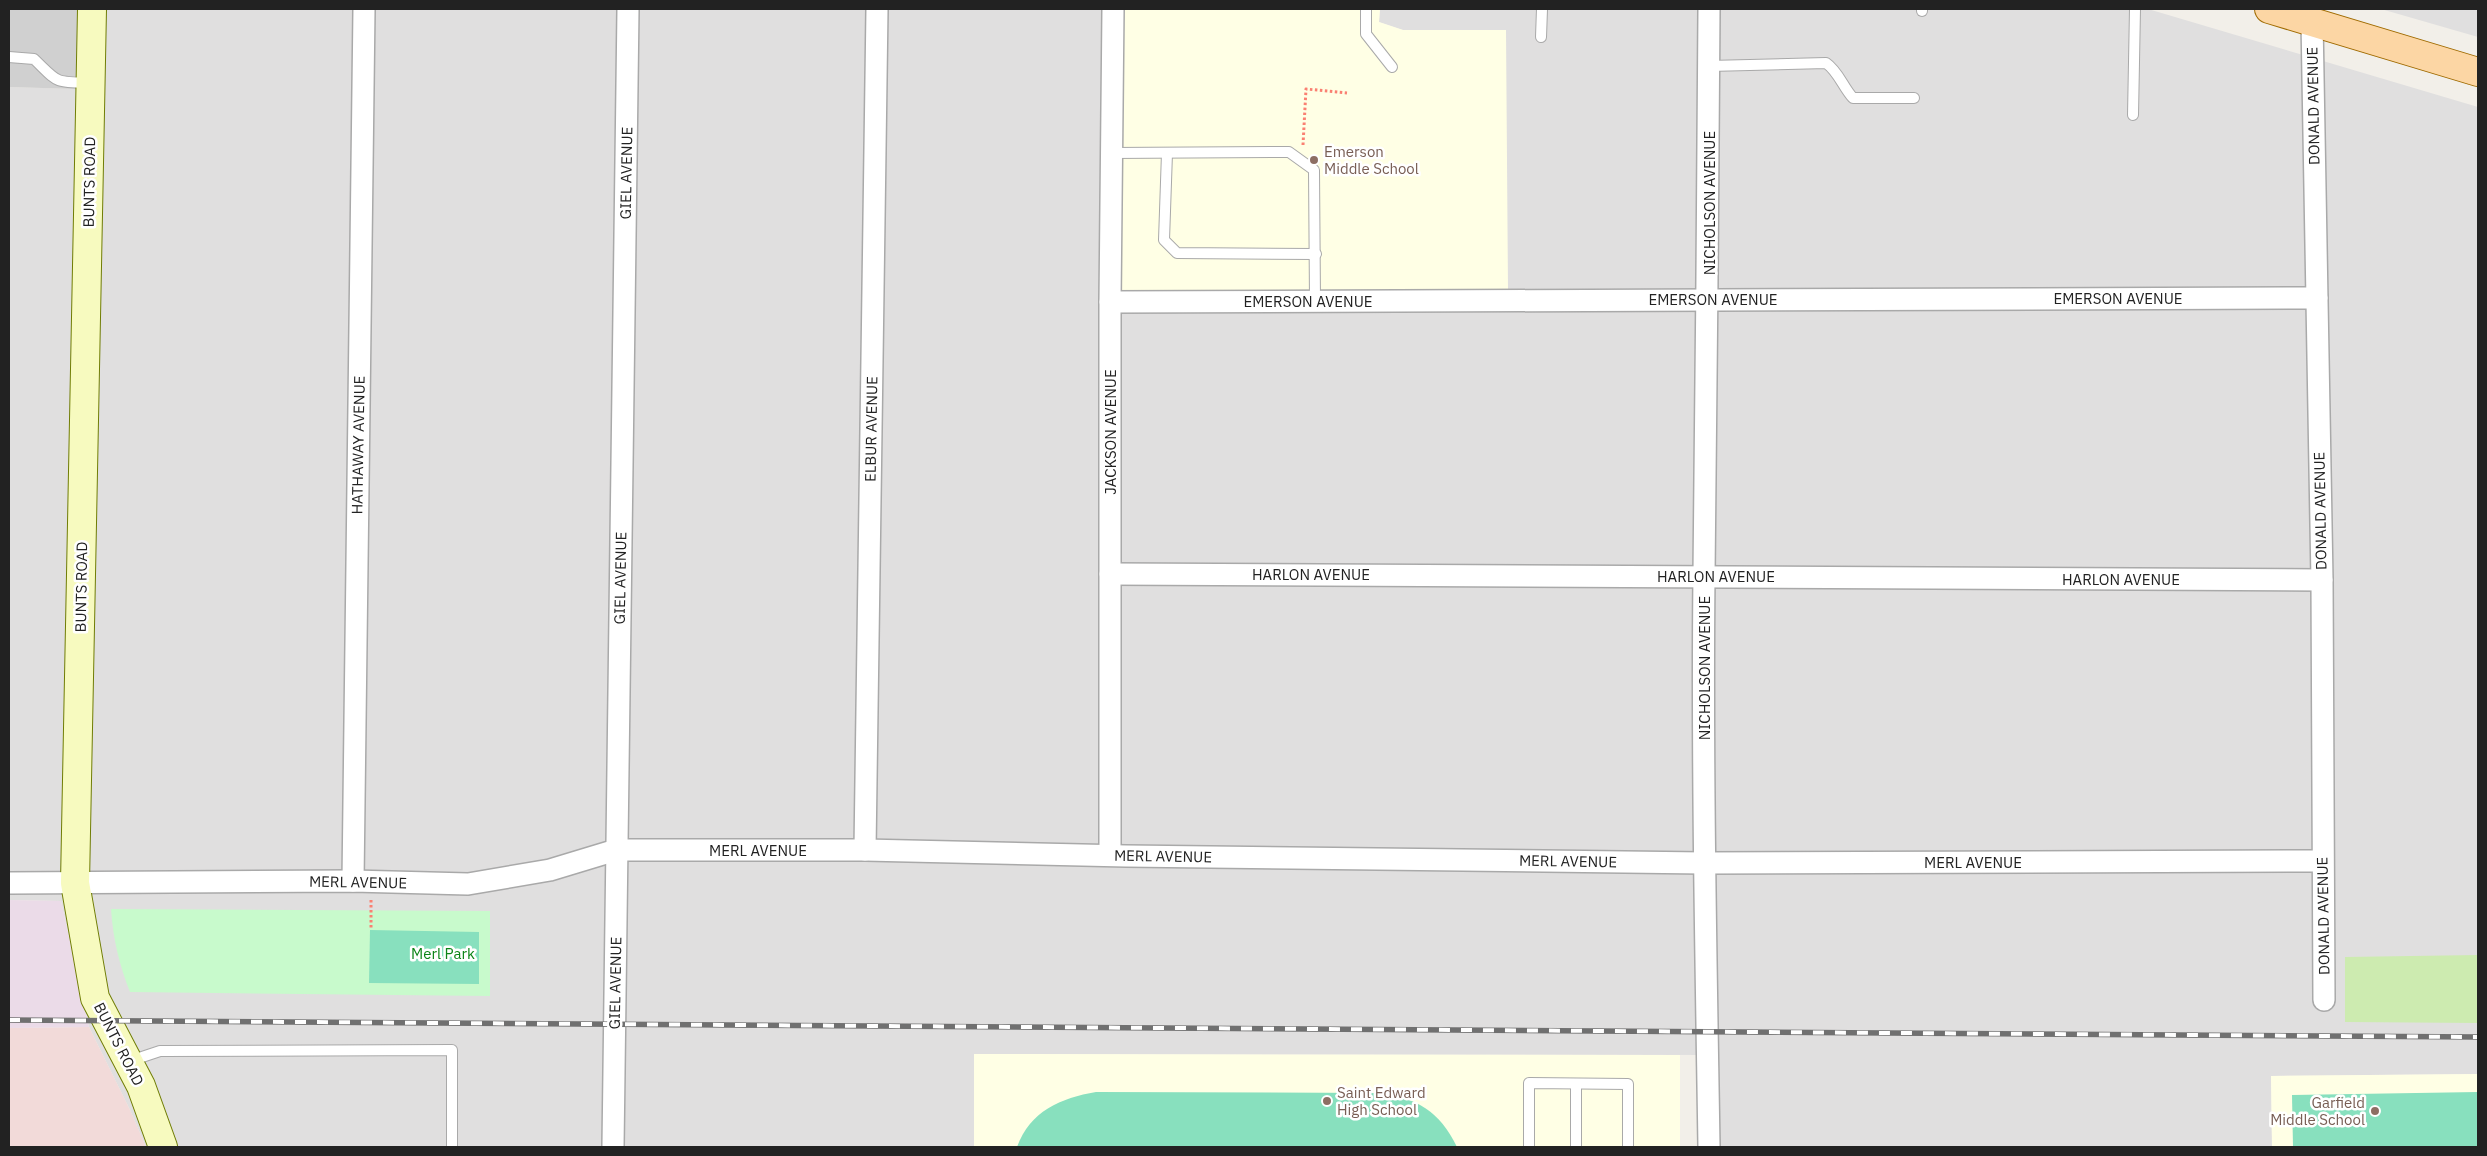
<svg xmlns="http://www.w3.org/2000/svg" width="2487" height="1156" font-family="'IBM Plex Sans',sans-serif">
<style>
.residential{fill:#e0dfdf}
.commercial{fill:#f2dad9}
.industrial{fill:#ebdbe8}
.education{fill:#ffffe5}
.religious{fill:#d0d0d0}
.grass{fill:#cdebb0}
.park{fill:#c8facc}
.pitch{fill:#88e0be}
.lines{fill:none;stroke-linecap:round;stroke-linejoin:round}
.lane-casing{stroke:#a9a9a9;stroke-width:12}
.street-casing{stroke:#a9a9a9;stroke-width:24}
.secondary-casing{stroke:#707d05;stroke-width:30}
.primary-casing{stroke:#a06b00;stroke-width:30}
.path{stroke:#fa8072;stroke-width:3;stroke-dasharray:2.5 2.5;stroke-linecap:butt}
.lane{stroke:#fff;stroke-width:10}
.street{stroke:#fff;stroke-width:21}
.secondary{stroke:#f7fabf;stroke-width:28}
.primary{stroke:#fcd6a4;stroke-width:28}
.rail-casing{stroke:#707070;stroke-width:5.5}
.rail{stroke:#fff;stroke-width:4;stroke-dasharray:11;stroke-linecap:butt}
.education-dot{fill:#8d6e63;stroke:#fff;stroke-width:2}
.labels{text-anchor:middle;dominant-baseline:central;stroke-width:5;stroke-linejoin:round;paint-order:stroke}
.street-label{font-size:15px;fill:#222;stroke:#fff}
.education-label{font-size:15px;fill:#785e54;stroke:#fff;text-anchor:start}
.park-label{font-size:15px;fill:#0c8416;stroke:#fff}
</style>
<rect width="100%" height="100%" fill="#f2efe9"/>
<g class="residential">
<polygon points="78,9 1124,9 1120,293 1506,30 1403,30 1379,22 1380,9 2148,9 2478,107 2478,1074 2271,1076 2272,1147 1718,1147 1718,1055 974,1054 974,1147 146,1147 130,1110 89,1027 61,901 9,900 9,87 76,89"/>
<polygon points="2381,9 2478,9 2478,37"/>
</g>
<polygon class="commercial" points="89,1027 130,1110 146,1147 9,1147 9,1028"/>
<polygon class="industrial" points="9,900 61,901 89,1027 9,1028"/>
<g class="education">
<polygon points="1124,9 1380,9 1379,22 1403,30 1506,30 1508,290 1120,294"/>
<polygon points="974,1054 1680,1055 1680,1147 974,1147"/>
<polygon points="2478,1074 2478,1147 2272,1147 2271,1076"/>
</g>
<polygon class="religious" points="9,9 78,9 76,89 9,87"/>
<polygon class="grass" points="2478,955 2478,1023 2345,1022 2345,957"/>
<path class="park" d="M111 909 490 911V996L130 992C119 964 113 939 111 909Z"/>
<g class="pitch">
<polygon points="370,930 479,932 479,984 369,983"/>
<path d="M1096 1092 1378 1093C1418 1098 1439 1111 1457 1147H1017C1030 1111 1061 1098 1096 1092Z"/>
<polygon points="2478,1092 2478,1147 2293,1147 2292,1095"/>
</g>
<g class="lines">
<defs>
<g id="lane">
<polyline points="1366,9 1366,34 1392,67"/>
<polyline points="1922,9 1922,11"/>
<polyline points="1541,37 1542,9"/>
<path d="M9 57 34 59C59 83 53 82 90 83"/>
<path d="M1709 66 1826 63C1838 71 1843 87 1853 98H1914"/>
<polyline points="2133,115 2135,9"/>
<polyline points="1111,153 1289,152 1314,170 1315,301"/>
<polyline points="1167,153 1164,240 1177,253 1316,254"/>
<polyline points="130,1061 160,1051 452,1050 452,1147"/>
<polyline points="1529,1147 1529,1083 1628,1084 1628,1147"/>
<polyline points="1576,1147 1576,1084"/>
</g>
<g id="street">
<polyline points="2312,21 2322,580 2324,1000"/>
<polyline points="1110,302 2317,298"/>
<polyline points="1110,574 2322,580"/>
<polyline points="865,850 877,9"/>
<polyline points="1110,855 1110,302 1113,9"/>
<polyline points="353,881 364,9"/>
<polyline points="9,883 353,881 468,884 550,870 616,850 865,850 1126,856 1704,863 2322,861"/>
<polyline points="613,1147 628,9"/>
<path d="M1709 1147C1706 957 1702 766 1704 575 1705 386 1709 198 1709 9"/>
</g>
<polyline id="secondary" points="92,9 75,883 95,998 141,1086 163,1147"/>
<polyline id="primary" points="2269,9 2478,72"/>
</defs>
<use href="#lane" class="lane-casing"/>
<use href="#street" class="street-casing"/>
<use href="#secondary" class="secondary-casing"/>
<use href="#primary" class="primary-casing"/>
<g class="path">
<polyline points="1303,145 1306,89 1347,93"/>
<polyline points="371,900 371,930"/>
</g>
<use href="#lane" class="lane"/>
<use href="#street" class="street"/>
<use href="#secondary" class="secondary"/>
<use href="#primary" class="primary"/>
<defs>
<polyline id="rail" points="9,1020 2478,1037"/>
</defs>
<use href="#rail" class="rail-casing"/>
<use href="#rail" class="rail"/>
</g>
<g class="education-dot">
<circle cx="1314" cy="160" r="5"/>
<circle cx="1327" cy="1101" r="5"/>
<circle cx="2375" cy="1111" r="5"/>
</g>
<g class="labels">
<g class="street-label">
<text transform="translate(2313 106) rotate(-91)">DONALD AVENUE</text>
<text transform="translate(626 173) rotate(-89)">GIEL AVENUE</text>
<text transform="translate(89 182) rotate(-89)">BUNTS ROAD</text>
<text transform="translate(1709 203) rotate(-90)">NICHOLSON AVENUE</text>
<text x="2118" y="298">EMERSON AVENUE</text>
<text x="1713" y="299">EMERSON AVENUE</text>
<text x="1308" y="301">EMERSON AVENUE</text>
<text transform="translate(871 429) rotate(-89)">ELBUR AVENUE</text>
<text transform="translate(1110 432) rotate(-90)">JACKSON AVENUE</text>
<text transform="translate(358 445) rotate(-89)">HATHAWAY AVENUE</text>
<text transform="translate(2320 511) rotate(-91)">DONALD AVENUE</text>
<text x="1311" y="574">HARLON AVENUE</text>
<text x="1716" y="576">HARLON AVENUE</text>
<text transform="translate(620 578) rotate(-89)">GIEL AVENUE</text>
<text x="2121" y="579">HARLON AVENUE</text>
<text transform="translate(81 587) rotate(-89)">BUNTS ROAD</text>
<text transform="translate(1704 668) rotate(-90)">NICHOLSON AVENUE</text>
<text x="758" y="850">MERL AVENUE</text>
<text transform="translate(1163 856) rotate(1)">MERL AVENUE</text>
<text transform="translate(1568 861) rotate(1)">MERL AVENUE</text>
<text x="1973" y="862">MERL AVENUE</text>
<text transform="translate(358 882) rotate(1)">MERL AVENUE</text>
<text transform="translate(2323 916) rotate(-91)">DONALD AVENUE</text>
<text transform="translate(615 983) rotate(-89)">GIEL AVENUE</text>
<text transform="translate(119 1044) rotate(63)">BUNTS ROAD</text>
</g>
<g class="education-label">
<text x="1324" y="151">Emerson<tspan x="1324" dy="17">Middle School</tspan></text>
<text x="1337" y="1092">Saint Edward<tspan x="1337" dy="17">High School</tspan></text>
<text x="2365" y="1102" text-anchor="end">Garfield<tspan x="2365" dy="17">Middle School</tspan></text>
</g>
<g class="park-label">
<text x="443" y="953">Merl Park</text>
</g>
</g>
<rect width="2487" height="1156" fill="none" stroke="#222222" stroke-width="20"/>
</svg>
